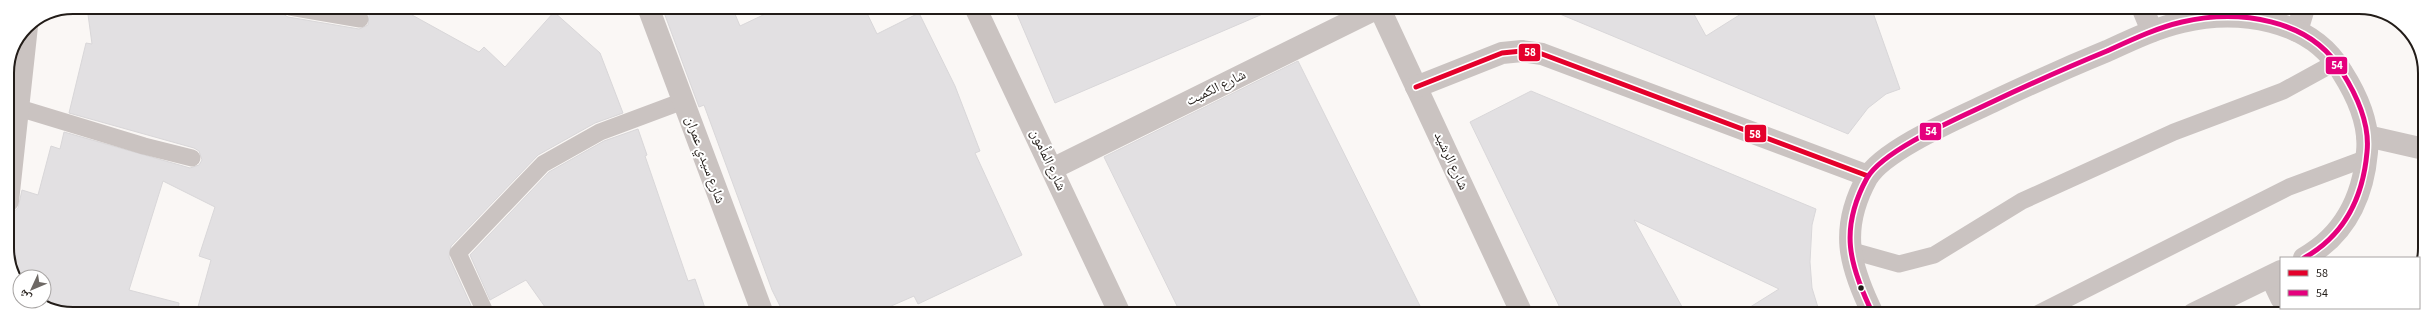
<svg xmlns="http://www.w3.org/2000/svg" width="2432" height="321" font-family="'Source Sans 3','Noto Naskh Arabic',sans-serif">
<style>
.building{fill:#e2e0e2;stroke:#d9d7d9}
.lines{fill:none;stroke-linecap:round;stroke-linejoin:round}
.service{stroke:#cac3c1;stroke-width:17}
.minor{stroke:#cac3c1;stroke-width:22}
.bus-1-casing{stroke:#fff;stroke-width:8}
.bus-2-casing{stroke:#fff;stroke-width:8}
.bus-1{stroke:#e4002b;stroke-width:5}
.bus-2{stroke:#e5007d;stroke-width:5}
.bus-dot{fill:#221c18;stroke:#fff;stroke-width:1.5}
.labels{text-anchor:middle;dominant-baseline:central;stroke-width:4;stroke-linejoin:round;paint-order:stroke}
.street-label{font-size:14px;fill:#221c18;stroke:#fff}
.rim{fill:none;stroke:#221c18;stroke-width:2}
.line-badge{stroke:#fff;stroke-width:1.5}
.badge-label{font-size:11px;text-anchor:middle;font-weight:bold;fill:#fff}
</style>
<rect width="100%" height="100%" fill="#faf7f5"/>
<g class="building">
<polygon points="87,7 280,7 283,14 288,17 359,29 368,25 369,15 362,9 350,7 413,7 412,15 479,52 484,47 505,67 554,12 600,53 623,113 595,123 538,155 451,246 449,257 473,310 466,314 196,314 211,260 199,256 215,207 163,181 129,290 179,303 178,313 64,313 36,301 44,301 44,277 20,277 20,283 9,265 9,222 12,213 18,208 22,190 38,195 51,146 60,149 64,132 190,168 199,165 202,160 199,151 194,148 69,113 86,43 92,44"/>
<polygon points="662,7 732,7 740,26 780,7 864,7 877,34 919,13 955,86 980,151 975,153 1022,255 918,304 914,296 873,314 784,314 772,290 704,105 699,107"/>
<polygon points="1014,7 1279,7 1055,103"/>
<polygon points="1543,7 1690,7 1706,36 1752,7 1871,7 1900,89 1886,94 1868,108 1848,134"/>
<polygon points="1298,61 1424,314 1181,314 1104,157"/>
<polygon points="1531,91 1816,209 1812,225 1810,262 1812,288 1820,314 1739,314 1779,289 1634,220 1686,314 1563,314 1470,122"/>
<polygon points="638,129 647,155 645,156 688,281 695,279 707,314 550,314 526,280 490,300 470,255 549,172 604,141"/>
</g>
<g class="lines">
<g class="service">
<polyline points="290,7 360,19"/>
<polyline points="19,108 144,146 192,158"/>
<polyline points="1849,250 1899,264 1934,255 2022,201 2174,132 2283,91 2336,62"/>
<polyline points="486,314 458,253 543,164 600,132 683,101"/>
<polyline points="2037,314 2289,187 2367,158"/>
</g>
<g class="minor">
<polyline points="648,7 763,314"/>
<polyline points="975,7 1120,314"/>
<polyline points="1379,7 1522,314"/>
<polyline points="2142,7 2152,31"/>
<polyline points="2297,31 2304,8"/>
<polyline points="1416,87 1502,53 1522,51 1542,54 1868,176"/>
<polyline points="2367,136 2424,149"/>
<polyline points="1052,169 1380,7"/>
<polyline points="8,201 27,26"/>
<polyline points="2271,277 2281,298"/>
<path d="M1873 314C1849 265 1839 229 1867 178 1884 149 1961 117 1992 102 2030 84 2068 67 2107 51 2131 40 2156 28 2182 22 2237 9 2311 18 2342 72 2356 94 2370 124 2367 152 2363 198 2345 235 2304 258"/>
<polyline points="2193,314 2281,271"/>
</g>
<defs>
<polyline id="bus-1" points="1416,87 1502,53 1522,51 1542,54 1868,176"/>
<path id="bus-2" d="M1873 314C1849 265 1839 229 1867 178 1884 149 1961 117 1992 102 2030 84 2068 67 2107 51 2131 40 2156 28 2182 22 2237 9 2311 18 2342 72 2356 94 2370 124 2367 152 2363 198 2345 235 2304 258"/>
</defs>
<use href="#bus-1" class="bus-1-casing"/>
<use href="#bus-2" class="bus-2-casing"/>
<use href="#bus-1" class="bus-1"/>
<use href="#bus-2" class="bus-2"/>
</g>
<circle class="bus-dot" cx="1861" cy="288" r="3.5"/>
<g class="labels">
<g class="street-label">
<text transform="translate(1216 88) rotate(-26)">شارع الكميت</text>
<text transform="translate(705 160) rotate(70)">شارع سيدي عمران</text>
<text transform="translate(1048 160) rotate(65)">شارع المأمون</text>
<text transform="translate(1451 161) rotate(65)">شارع الرشيد</text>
</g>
</g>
<path d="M0 0H2432V321H0ZM73 14H2359A59 59 0 0 1 2418 73V248A59 59 0 0 1 2359 307H73A59 59 0 0 1 14 248V73A59 59 0 0 1 73 14Z" fill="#fff" fill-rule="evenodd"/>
<path class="rim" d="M73 14H2359A59 59 0 0 1 2418 73V248A59 59 0 0 1 2359 307H73A59 59 0 0 1 14 248V73A59 59 0 0 1 73 14Z"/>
<g class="line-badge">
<rect x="1518" y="43" width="23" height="19" rx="4" fill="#e4002b"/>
<rect x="2325" y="56" width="23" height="19" rx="4" fill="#e5007d"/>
<rect x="1919" y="122" width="23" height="19" rx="4" fill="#e5007d"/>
<rect x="1744" y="124" width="23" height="19" rx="4" fill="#e4002b"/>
</g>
<g class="badge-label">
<text x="1530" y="56">58</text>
<text x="2337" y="69">54</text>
<text x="1931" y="135">54</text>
<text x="1755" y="138">58</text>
</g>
<rect x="2280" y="257" width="140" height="52" fill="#ffffff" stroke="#a7a4a3"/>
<rect x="2288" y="270" width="20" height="6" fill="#e4002b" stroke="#a7a4a3"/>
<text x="2316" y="277" font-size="12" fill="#221c18">58</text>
<rect x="2288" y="290" width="20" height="6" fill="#e5007d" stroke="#a7a4a3"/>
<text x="2316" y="297" font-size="12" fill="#221c18">54</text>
<g transform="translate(32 289) rotate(226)"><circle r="19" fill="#ffffff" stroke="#a7a4a3"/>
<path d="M0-3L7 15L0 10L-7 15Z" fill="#6e6965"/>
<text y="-6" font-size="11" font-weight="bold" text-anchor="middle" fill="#221c18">ش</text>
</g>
</svg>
